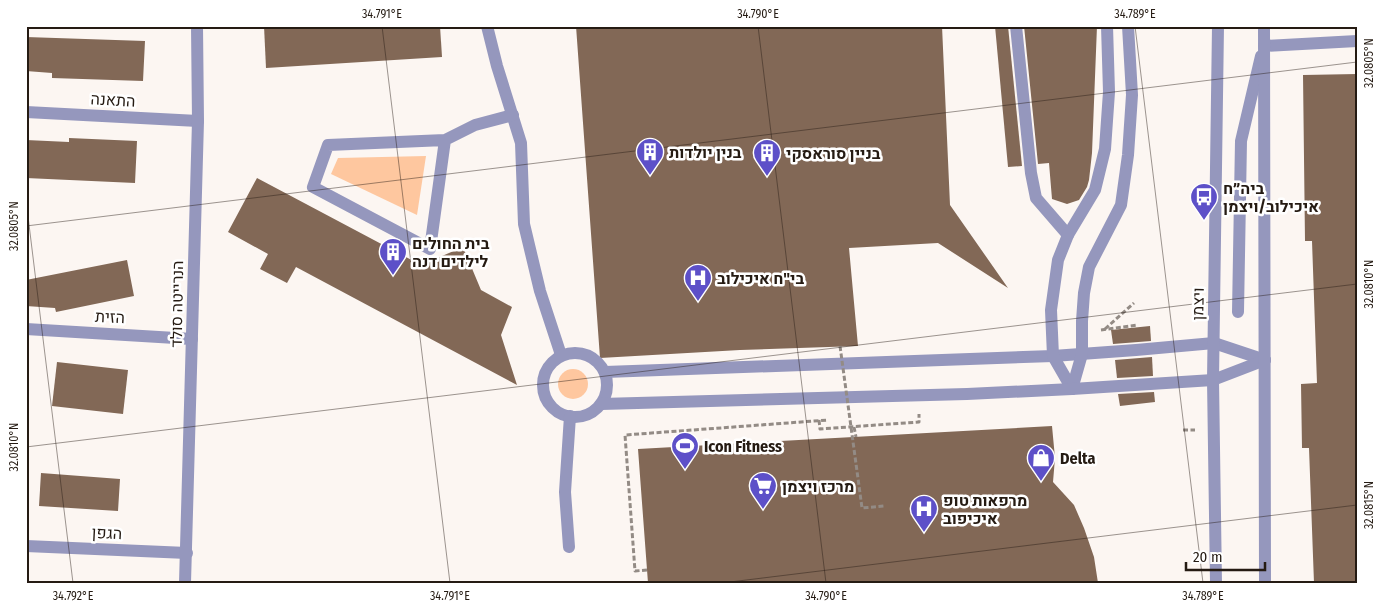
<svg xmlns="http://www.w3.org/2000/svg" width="1383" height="609" font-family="'Fira Sans Condensed',Heebo,sans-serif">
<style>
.green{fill:#fec79f}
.building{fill:#826856}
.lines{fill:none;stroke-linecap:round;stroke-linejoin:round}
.path{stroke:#938b85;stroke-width:3;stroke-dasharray:5 2.5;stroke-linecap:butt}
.service{stroke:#9597bd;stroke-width:12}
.minor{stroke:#9597bd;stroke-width:12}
.tertiary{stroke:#9597bd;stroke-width:12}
.path-bridge{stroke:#938b85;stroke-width:3;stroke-dasharray:5 2.5;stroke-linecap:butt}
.ticks{fill:none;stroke:#251b13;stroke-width:1;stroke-opacity:0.45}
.labels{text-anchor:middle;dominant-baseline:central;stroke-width:5;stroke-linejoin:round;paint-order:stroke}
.street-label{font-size:16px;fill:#251b13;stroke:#fff}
.poi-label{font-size:16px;font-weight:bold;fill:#251b13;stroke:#fff;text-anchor:start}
.neatline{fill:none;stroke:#251b13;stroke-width:2}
.ticks-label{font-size:12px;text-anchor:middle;fill:#251b13}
</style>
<rect width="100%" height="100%" fill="#fcf6f2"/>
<g class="green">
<polygon points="426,156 417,215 331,174 338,158"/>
<circle cx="573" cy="384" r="15"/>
</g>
<g class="building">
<polygon points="264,26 440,26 442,57 266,68"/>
<polygon points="576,26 942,26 950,205 1008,288 938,243 849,248 858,346 740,350 600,358"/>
<polygon points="995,26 1008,26 1022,166 1008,167"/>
<polygon points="1024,26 1097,26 1092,153 1089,180 1087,187 1079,200 1067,204 1052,199 1049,163 1038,164"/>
<polygon points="26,37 145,41 143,81 52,78 52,73 26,71"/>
<polygon points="1357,74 1357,583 1314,583 1309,448 1302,448 1301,384 1317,383 1312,241 1305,241 1303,75"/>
<polygon points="69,138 137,141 135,183 26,178 26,140 69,142"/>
<polygon points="257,178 421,265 463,247 481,290 512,307 501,335 517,385 296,267 287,283 260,269 268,254 228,232"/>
<polygon points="127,260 134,296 56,312 55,308 26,306 26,280"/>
<polygon points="1150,326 1151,341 1113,344 1111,330"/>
<polygon points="1152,357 1153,376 1117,378 1115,360"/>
<polygon points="57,362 128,370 123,414 52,406"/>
<polygon points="1154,392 1155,402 1120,406 1118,394"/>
<polygon points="1052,426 1055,458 1053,482 1074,505 1084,528 1094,557 1098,583 648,583 638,449"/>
<polygon points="41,473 120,479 118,511 39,506"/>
</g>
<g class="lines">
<g class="path">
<polyline points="1105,329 1134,303"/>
<polyline points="1101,330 1138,325"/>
<polyline points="819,420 820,429 919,422 919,414"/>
<polyline points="854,427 856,437"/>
<polyline points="1183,430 1195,430"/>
<polyline points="647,570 635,571 625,435 828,420"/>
</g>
<g class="service">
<polyline points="487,26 497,66 521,143 524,224 540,291 561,355"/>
<polyline points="1016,26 1031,173 1036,198 1068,235"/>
<polyline points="445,140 430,249 313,187 328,145 445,140 475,125 513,115"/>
<polyline points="1238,312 1241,141 1261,56"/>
<circle cx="575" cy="385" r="32"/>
<polyline points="605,372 1053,356 1136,350 1214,343 1265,360"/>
<polyline points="1072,389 1053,356 1051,310 1058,260 1068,235 1095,190 1105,149 1109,92 1107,26"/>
<polyline points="1072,389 1082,354 1082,321 1084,293 1089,267 1121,205 1128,155 1132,95 1128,26"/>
<polyline points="601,404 967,394 1072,389 1213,380 1265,360"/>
<polyline points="569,547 565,492 570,416"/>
</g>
<g class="minor">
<polyline points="1264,46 1357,41"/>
<polyline points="26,112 198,121"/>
<polyline points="26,329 192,339"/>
<polyline points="26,546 187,553"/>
<polyline points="185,583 198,121 197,26"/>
</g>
<g class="tertiary">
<polyline points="1264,26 1265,583"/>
<polyline points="1216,583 1213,380 1218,26"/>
</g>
<polyline class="path-bridge" points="840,346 862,508 884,506"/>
</g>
<path class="ticks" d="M382 26 450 583M758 26 826 583M1135 26 1203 583M26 200 73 583M26 226 1357 62M26 447 1357 284M722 583 1357 505"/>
<defs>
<symbol id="building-pin" viewBox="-11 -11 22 30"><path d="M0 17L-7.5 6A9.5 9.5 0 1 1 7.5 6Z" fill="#5d50c8" stroke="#fff"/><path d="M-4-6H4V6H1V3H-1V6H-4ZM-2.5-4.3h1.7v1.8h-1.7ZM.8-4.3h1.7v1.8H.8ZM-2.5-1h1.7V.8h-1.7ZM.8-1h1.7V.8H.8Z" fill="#fff"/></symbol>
<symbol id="bus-pin" viewBox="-11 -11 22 30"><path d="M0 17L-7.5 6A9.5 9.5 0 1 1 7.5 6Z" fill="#5d50c8" stroke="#fff"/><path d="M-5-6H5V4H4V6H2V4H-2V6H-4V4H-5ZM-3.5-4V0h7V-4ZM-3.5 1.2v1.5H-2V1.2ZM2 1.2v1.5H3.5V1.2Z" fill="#fff"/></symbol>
<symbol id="hospital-pin" viewBox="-11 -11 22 30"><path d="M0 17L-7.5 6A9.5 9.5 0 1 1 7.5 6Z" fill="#5d50c8" stroke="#fff"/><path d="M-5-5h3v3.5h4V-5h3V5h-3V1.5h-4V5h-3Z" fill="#fff"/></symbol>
<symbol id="stadium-pin" viewBox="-11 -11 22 30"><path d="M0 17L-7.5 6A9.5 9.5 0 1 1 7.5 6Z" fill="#5d50c8" stroke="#fff"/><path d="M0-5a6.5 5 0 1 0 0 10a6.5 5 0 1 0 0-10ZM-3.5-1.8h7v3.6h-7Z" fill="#fff"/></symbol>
<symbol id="shop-pin" viewBox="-11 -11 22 30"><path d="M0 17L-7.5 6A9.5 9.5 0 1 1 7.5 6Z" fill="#5d50c8" stroke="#fff"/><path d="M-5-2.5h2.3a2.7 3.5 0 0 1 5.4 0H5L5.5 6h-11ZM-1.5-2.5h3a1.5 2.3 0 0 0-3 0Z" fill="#fff"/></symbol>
<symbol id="supermarket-pin" viewBox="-11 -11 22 30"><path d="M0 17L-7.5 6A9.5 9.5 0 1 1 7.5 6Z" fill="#5d50c8" stroke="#fff"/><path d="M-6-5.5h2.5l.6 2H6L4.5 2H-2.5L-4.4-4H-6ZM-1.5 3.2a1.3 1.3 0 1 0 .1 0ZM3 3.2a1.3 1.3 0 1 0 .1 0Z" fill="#fff"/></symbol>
</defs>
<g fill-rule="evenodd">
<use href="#building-pin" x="634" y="136" width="32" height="43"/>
<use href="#building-pin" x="751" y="137" width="32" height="43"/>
<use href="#bus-pin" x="1188" y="181" width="32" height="43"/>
<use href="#building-pin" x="377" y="236" width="32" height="43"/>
<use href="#hospital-pin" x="682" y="262" width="32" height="43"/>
<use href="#stadium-pin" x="669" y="430" width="32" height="43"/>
<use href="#shop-pin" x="1025" y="442" width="32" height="43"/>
<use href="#supermarket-pin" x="747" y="470" width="32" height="43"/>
<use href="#hospital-pin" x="908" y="493" width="32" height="43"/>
</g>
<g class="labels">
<g class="street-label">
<text transform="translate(113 100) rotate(3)">התאנה</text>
<text transform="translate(177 304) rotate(-89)">הנרייטה סולד</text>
<text transform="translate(1198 304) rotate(-89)">ויצמן</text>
<text transform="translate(110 317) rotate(3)">הזית</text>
<text transform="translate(107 533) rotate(3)">הגפן</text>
</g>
<g class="poi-label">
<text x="669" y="152">בנין יולדות</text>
<text x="786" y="153">בניין סוראסקי</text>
<text x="1223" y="188">ביה״ח<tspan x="1223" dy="18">איכילוב/ויצמן</tspan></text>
<text x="412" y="243">בית החולים<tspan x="412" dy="18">לילדים דנה</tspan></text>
<text x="717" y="278">בי"ח איכילוב</text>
<text x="704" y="446">Icon Fitness</text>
<text x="1060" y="458">Delta</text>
<text x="782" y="486">מרכז ויצמן</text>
<text x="943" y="500">מרפאות טופ<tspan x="943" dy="18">איכיפוב</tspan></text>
</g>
</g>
<rect width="1383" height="609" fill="none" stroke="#ffffff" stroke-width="55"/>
<path d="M1186 562v8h79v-8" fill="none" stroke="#251b13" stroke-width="2.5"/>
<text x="1193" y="562" font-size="15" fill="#251b13" stroke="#ffffff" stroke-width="4" paint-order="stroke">20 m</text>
<rect x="28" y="28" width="1328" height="554" class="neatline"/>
<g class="ticks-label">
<text x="382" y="18">34.791°E</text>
<text x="758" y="18">34.790°E</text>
<text x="1135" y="18">34.789°E</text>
<text transform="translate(1369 63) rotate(-90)" y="4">32.0805°N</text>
<text transform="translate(14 226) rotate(-90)" y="4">32.0805°N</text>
<text transform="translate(1369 284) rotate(-90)" y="4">32.0810°N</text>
<text transform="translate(14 447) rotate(-90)" y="4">32.0810°N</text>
<text transform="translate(1369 505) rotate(-90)" y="4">32.0815°N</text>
<text x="73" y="600">34.792°E</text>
<text x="450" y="600">34.791°E</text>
<text x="826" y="600">34.790°E</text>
<text x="1203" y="600">34.789°E</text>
</g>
</svg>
